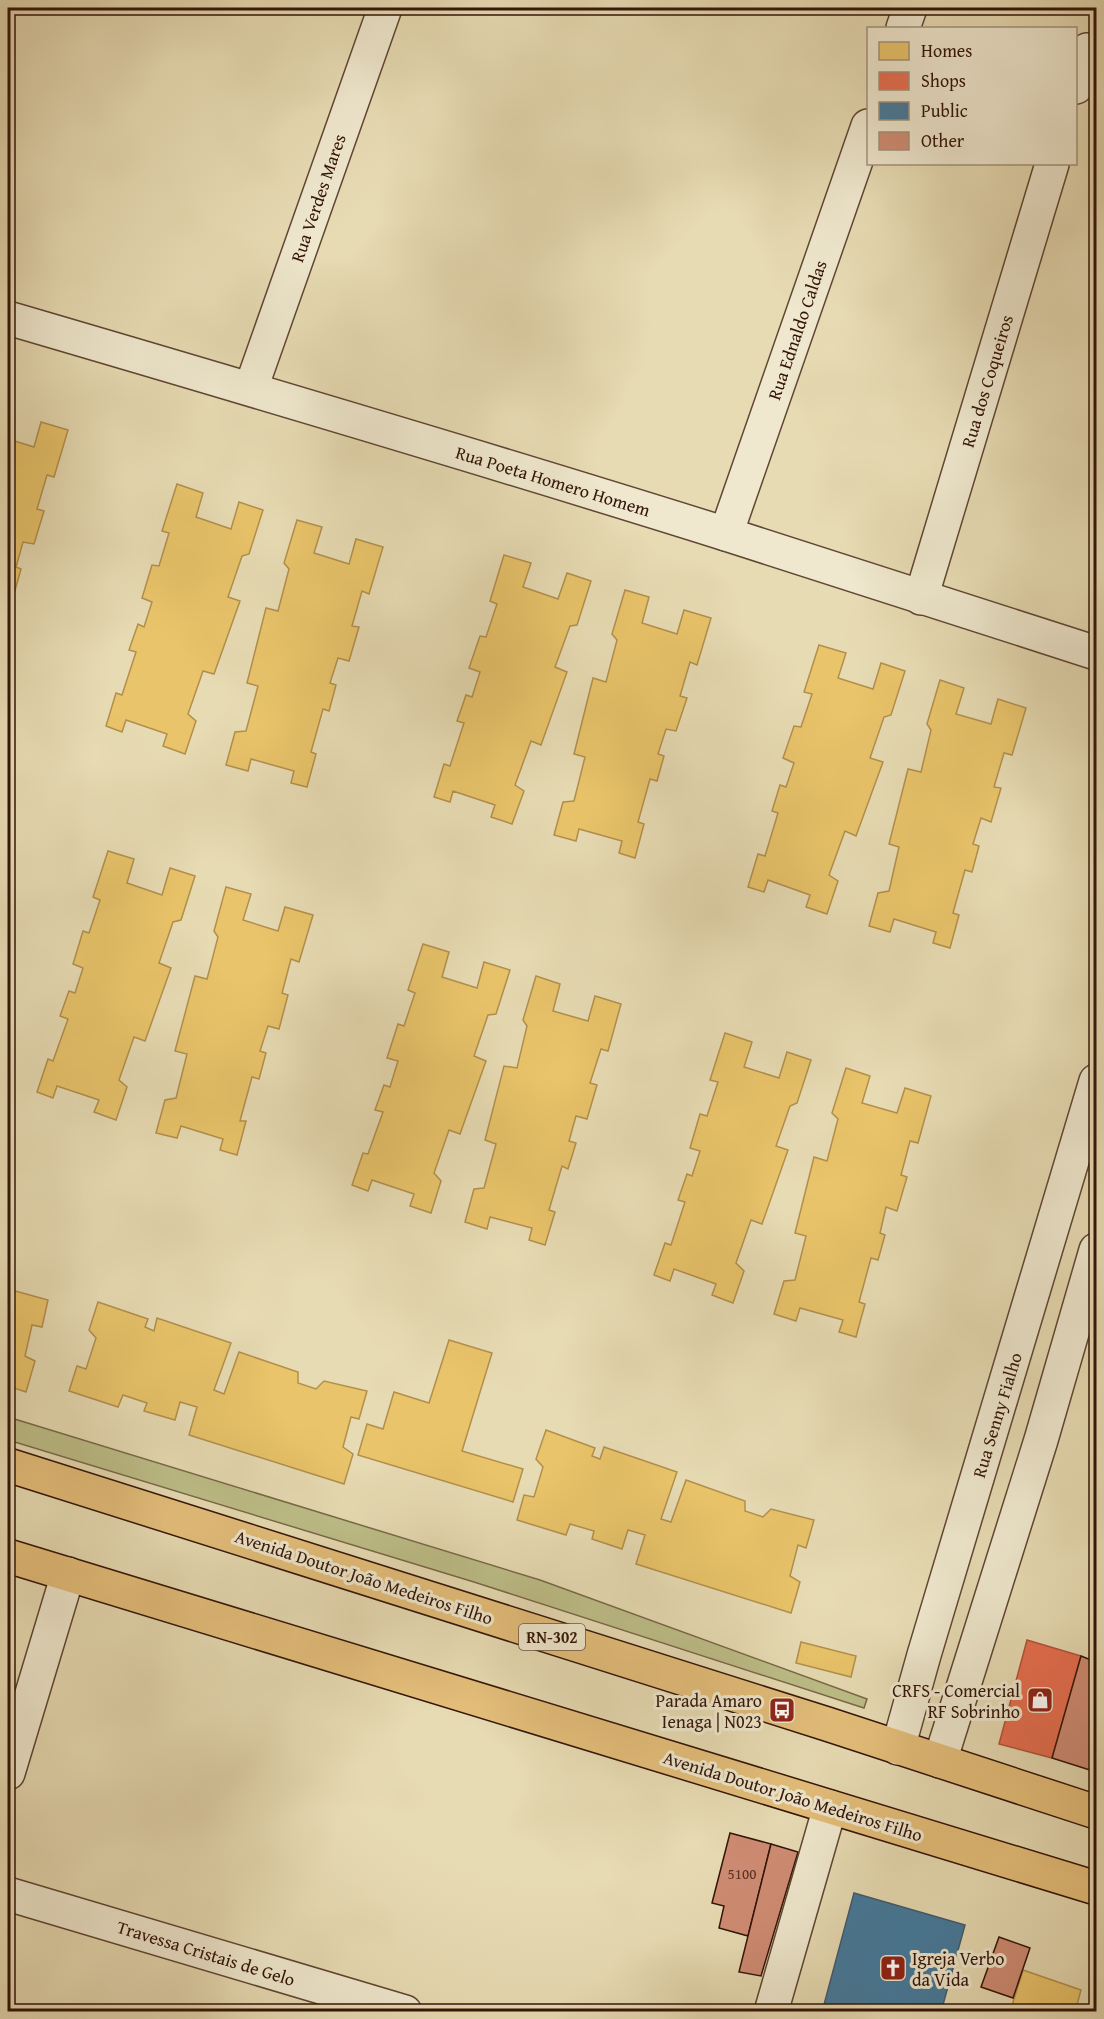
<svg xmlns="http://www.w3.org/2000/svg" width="1104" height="2019" font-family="'Gentium Book Plus',serif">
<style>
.green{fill:#bdbe88;stroke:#786948;stroke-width:1.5}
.homes{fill:#e9c46a;stroke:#b28f4d;stroke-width:1.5}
.shops{fill:#e76f51;stroke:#b1543b;stroke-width:1.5}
.public{fill:#457b9d;stroke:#405c70;stroke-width:1.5}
.building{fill:#cf8c74;stroke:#331408;stroke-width:1.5}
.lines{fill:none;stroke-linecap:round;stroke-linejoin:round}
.minor-casing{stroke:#604633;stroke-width:36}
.major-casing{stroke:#331408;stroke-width:36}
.minor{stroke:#efe8ce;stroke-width:33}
.major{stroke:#e4be7a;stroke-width:33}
.labels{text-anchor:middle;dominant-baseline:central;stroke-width:6;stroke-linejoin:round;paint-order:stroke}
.number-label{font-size:15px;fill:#5a3223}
.shield{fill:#efe8ce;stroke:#6b5443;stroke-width:1.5}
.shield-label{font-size:16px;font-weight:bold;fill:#331408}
.street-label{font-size:18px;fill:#331408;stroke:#efe8ce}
.poi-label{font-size:18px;fill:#331408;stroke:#efe8ce;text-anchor:end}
</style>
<rect width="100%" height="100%" fill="#e7dbb3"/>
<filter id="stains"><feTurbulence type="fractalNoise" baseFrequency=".00333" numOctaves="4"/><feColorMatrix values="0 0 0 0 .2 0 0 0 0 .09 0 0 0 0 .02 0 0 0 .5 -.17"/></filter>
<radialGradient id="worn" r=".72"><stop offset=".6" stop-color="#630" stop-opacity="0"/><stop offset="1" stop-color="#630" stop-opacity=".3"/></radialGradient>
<polygon class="green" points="8,1417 540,1580 867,1699 864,1708 474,1582 8,1440"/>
<g class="homes">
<polygon points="41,422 68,430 54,477 47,475 37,509 44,511 34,544 23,542 16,567 21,569 14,594 8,592 8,439 34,447"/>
<polygon points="177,484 203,493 196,517 231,529 239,502 263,510 249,554 242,556 228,597 240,601 214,674 203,671 188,714 196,721 185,754 163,746 167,734 126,720 122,732 106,726 116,693 122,695 136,652 129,650 138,624 144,627 152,602 142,598 152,565 159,566 169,533 162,531"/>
<polygon points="297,520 322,527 314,553 349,564 356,539 383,547 369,594 362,591 352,626 359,627 349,661 338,658 330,683 336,685 329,711 323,709 311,752 316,754 307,787 291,783 294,771 251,759 248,771 226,765 235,732 246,731 258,686 247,683 266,608 278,611 289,569 284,563"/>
<polygon points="504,555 531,563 523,587 558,599 567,573 591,581 577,625 570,626 555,667 567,672 541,745 531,741 515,785 524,791 512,824 491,817 495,805 453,791 450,802 434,797 444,764 450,766 464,723 457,721 466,695 472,697 480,672 469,668 480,636 486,637 497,604 490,601"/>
<polygon points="625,590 649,597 642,623 677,634 684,610 711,618 697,665 690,662 680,696 687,698 676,731 666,729 658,754 664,756 657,781 650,779 638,822 644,824 635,858 619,853 622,841 579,829 576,841 554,835 563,802 574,801 585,757 574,754 593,678 606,682 617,640 612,634"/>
<polygon points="819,645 846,653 838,678 873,689 881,663 905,671 891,715 884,717 870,758 883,762 856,836 845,831 829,875 838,881 827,914 806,907 810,895 768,880 764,892 748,887 758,854 765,856 778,813 772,811 780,785 786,787 794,763 783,758 794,726 801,727 812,694 804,692"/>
<polygon points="940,680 964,688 956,714 991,724 998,699 1026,708 1012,755 1004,753 994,787 1001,788 991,822 981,818 973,844 979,846 972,872 965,870 953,913 959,915 950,948 933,943 936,932 894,919 890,932 869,926 878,893 889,891 899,847 889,844 908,769 921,772 931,730 927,724"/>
<polygon points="108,851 134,859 127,883 162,895 170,868 195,876 181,920 173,922 159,963 171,968 145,1041 134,1037 119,1080 127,1087 116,1120 94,1112 99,1100 57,1086 53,1098 37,1092 48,1059 53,1061 68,1019 60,1016 69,991 75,993 83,968 73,964 83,931 89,933 100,900 93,897"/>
<polygon points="226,887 251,894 243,920 278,931 285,907 313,915 299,962 291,959 282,993 288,995 279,1029 268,1026 260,1051 266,1053 259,1079 252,1077 240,1121 246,1121 237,1155 220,1150 223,1139 181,1126 177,1138 156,1133 165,1100 176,1098 187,1054 175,1051 195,976 207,979 218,937 214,931"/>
<polygon points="423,944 449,952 442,977 477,988 484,962 510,970 496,1014 488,1015 474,1056 486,1061 460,1134 449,1130 434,1173 441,1181 431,1213 410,1206 414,1194 372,1180 368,1191 352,1185 363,1153 368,1154 383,1112 375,1110 384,1085 390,1087 398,1061 387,1058 398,1024 404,1026 415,993 408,990"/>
<polygon points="536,976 560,984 553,1011 588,1021 595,996 621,1004 608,1051 601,1049 590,1083 597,1085 587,1119 576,1116 569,1141 576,1143 568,1169 562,1166 549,1210 555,1212 545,1245 529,1240 532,1228 490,1217 487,1229 465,1222 474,1189 484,1188 496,1144 485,1140 504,1066 517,1068 527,1026 523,1020"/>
<polygon points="725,1033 752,1042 744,1067 779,1078 787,1052 811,1060 797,1103 790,1106 776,1146 788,1150 762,1224 751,1220 736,1263 744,1271 733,1303 712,1295 716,1284 674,1269 670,1281 654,1275 665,1243 671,1245 685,1202 678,1200 687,1174 692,1176 700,1151 690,1148 700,1114 707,1116 718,1082 710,1080"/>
<polygon points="846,1068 870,1076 862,1103 897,1113 905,1088 931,1096 918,1143 910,1141 901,1175 907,1177 897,1211 886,1207 880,1233 885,1235 878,1260 871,1258 859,1302 865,1304 856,1337 839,1332 843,1320 800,1308 796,1321 774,1314 784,1281 795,1280 806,1236 795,1233 814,1157 827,1161 838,1119 832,1113"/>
<polygon points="8,1289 48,1300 42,1327 32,1325 25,1356 35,1361 26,1392 8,1386"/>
<polygon points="98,1302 148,1319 145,1327 154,1331 157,1318 231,1343 214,1390 224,1394 239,1352 298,1372 298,1383 316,1389 324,1381 367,1391 359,1419 351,1417 343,1447 353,1454 344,1484 189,1435 197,1407 180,1402 175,1420 144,1411 147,1403 123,1395 118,1407 69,1391 77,1366 86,1369 96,1338 89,1330"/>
<polygon points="449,1340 492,1353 462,1451 523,1469 513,1502 358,1455 367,1424 383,1429 394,1392 429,1403"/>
<polygon points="546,1430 595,1448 592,1456 600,1459 604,1447 677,1472 661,1519 671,1522 686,1480 745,1501 745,1511 763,1517 771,1509 814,1520 806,1548 798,1545 790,1576 800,1582 791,1613 636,1564 645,1535 628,1530 622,1549 592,1539 594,1531 570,1524 566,1535 517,1520 524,1495 534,1497 543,1467 536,1459"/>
<polygon points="801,1642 856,1656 851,1677 796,1663"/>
<polygon points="1023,1970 1081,1990 1075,2012 1010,2012"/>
</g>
<polygon class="shops" points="1027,1640 1081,1656 1052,1758 999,1744"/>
<polygon class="public" points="854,1893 965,1925 941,2012 822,2012"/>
<g class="building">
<polygon points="1081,1656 1096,1662 1096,1760 1093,1771 1052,1758"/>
<polygon points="730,1833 771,1844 748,1936 719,1928 724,1906 712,1903"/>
<polygon points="771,1844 798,1852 761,1976 739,1972"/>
<polygon points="999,1937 1030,1948 1013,1998 981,1987"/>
</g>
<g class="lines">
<defs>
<g id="minor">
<polyline points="903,28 910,8"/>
<polyline points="1076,87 1087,50"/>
<path d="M8 318C247 388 487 459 726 534 849 574 972 614 1096 653"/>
<polyline points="251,388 385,8"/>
<polyline points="726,534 868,126"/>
<polyline points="921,598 1052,164"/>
<polyline points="898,1748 924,1655 1096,1081"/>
<polyline points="940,1761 1041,1440 1096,1250"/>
<polyline points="8,1773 68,1574"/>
<polyline points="8,1894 405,2012"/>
<polyline points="771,2012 830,1807"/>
</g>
<g id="major">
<polyline points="8,1465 827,1724 1096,1812"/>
<polyline points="8,1556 1096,1888"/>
</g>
</defs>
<use href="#minor" class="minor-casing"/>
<use href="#major" class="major-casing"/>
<use href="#minor" class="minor"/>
<use href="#major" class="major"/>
</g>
<defs>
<symbol id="shop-square" viewBox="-11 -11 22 22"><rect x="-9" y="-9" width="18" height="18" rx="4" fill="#8f2418" stroke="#efe8ce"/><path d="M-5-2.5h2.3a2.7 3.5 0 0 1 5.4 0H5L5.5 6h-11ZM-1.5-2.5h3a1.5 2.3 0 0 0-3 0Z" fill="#fff"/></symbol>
<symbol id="bus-square" viewBox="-11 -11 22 22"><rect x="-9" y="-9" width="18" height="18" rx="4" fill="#8f2418" stroke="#efe8ce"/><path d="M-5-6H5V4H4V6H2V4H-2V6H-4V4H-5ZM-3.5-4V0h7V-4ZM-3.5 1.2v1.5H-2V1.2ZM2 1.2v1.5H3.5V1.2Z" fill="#fff"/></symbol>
<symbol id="church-square" viewBox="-11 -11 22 22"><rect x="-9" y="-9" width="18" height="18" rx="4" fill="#8f2418" stroke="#efe8ce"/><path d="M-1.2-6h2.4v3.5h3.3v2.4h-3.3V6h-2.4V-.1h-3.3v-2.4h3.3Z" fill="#fff"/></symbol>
</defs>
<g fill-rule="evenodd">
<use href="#shop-square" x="1025" y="1685" width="30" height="30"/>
<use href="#bus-square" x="767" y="1695" width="30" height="30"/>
<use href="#church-square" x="878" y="1953" width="30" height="30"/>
</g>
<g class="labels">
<g class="number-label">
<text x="742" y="1873">5100</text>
</g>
<rect class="shield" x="519" y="1624" width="66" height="26" rx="4.5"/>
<g class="shield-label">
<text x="552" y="1637">RN-302</text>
</g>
<g class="street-label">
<text transform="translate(318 198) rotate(-71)">Rua Verdes Mares</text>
<text transform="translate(797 330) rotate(-71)">Rua Ednaldo Caldas</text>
<text transform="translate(987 381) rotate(-73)">Rua dos Coqueiros</text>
<text transform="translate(553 481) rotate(17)">Rua Poeta Homero Homem</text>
<text transform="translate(997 1415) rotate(-73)">Rua Senny Fialho</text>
<text transform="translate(364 1577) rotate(18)">Avenida Doutor João Medeiros Filho</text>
<text transform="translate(793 1796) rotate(17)">Avenida Doutor João Medeiros Filho</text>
<text transform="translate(206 1953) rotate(17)">Travessa Cristais de Gelo</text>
</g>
<g class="poi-label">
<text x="1020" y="1690">CRFS - Comercial<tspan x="1020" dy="21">RF Sobrinho</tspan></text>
<text x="762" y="1700">Parada Amaro<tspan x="762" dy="21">Ienaga | N023</tspan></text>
<text x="912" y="1958" text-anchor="start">Igreja Verbo<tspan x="912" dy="21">da Vida</tspan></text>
</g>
</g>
<rect width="1104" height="2019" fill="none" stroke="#e7dbb3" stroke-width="30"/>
<rect x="9" y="9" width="1086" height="2001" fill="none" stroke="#331408" stroke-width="3"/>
<rect x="15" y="15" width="1074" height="1989" fill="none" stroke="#331408" stroke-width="1.5"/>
<rect x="867" y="27" width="210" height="138" fill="#efe8ce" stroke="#a4937f" stroke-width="1.5"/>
<rect x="879" y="42" width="30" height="18" fill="#e9c46a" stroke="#a4937f" stroke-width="1.5"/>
<text x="921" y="57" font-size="18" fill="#331408">Homes</text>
<rect x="879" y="72" width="30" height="18" fill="#e76f51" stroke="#a4937f" stroke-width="1.5"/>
<text x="921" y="87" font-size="18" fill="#331408">Shops</text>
<rect x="879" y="102" width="30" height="18" fill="#457b9d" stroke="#a4937f" stroke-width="1.5"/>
<text x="921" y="117" font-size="18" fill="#331408">Public</text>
<rect x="879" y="132" width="30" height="18" fill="#cf8c74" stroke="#a4937f" stroke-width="1.5"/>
<text x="921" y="147" font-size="18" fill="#331408">Other</text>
<rect width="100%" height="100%" filter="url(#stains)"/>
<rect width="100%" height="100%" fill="url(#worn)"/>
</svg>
